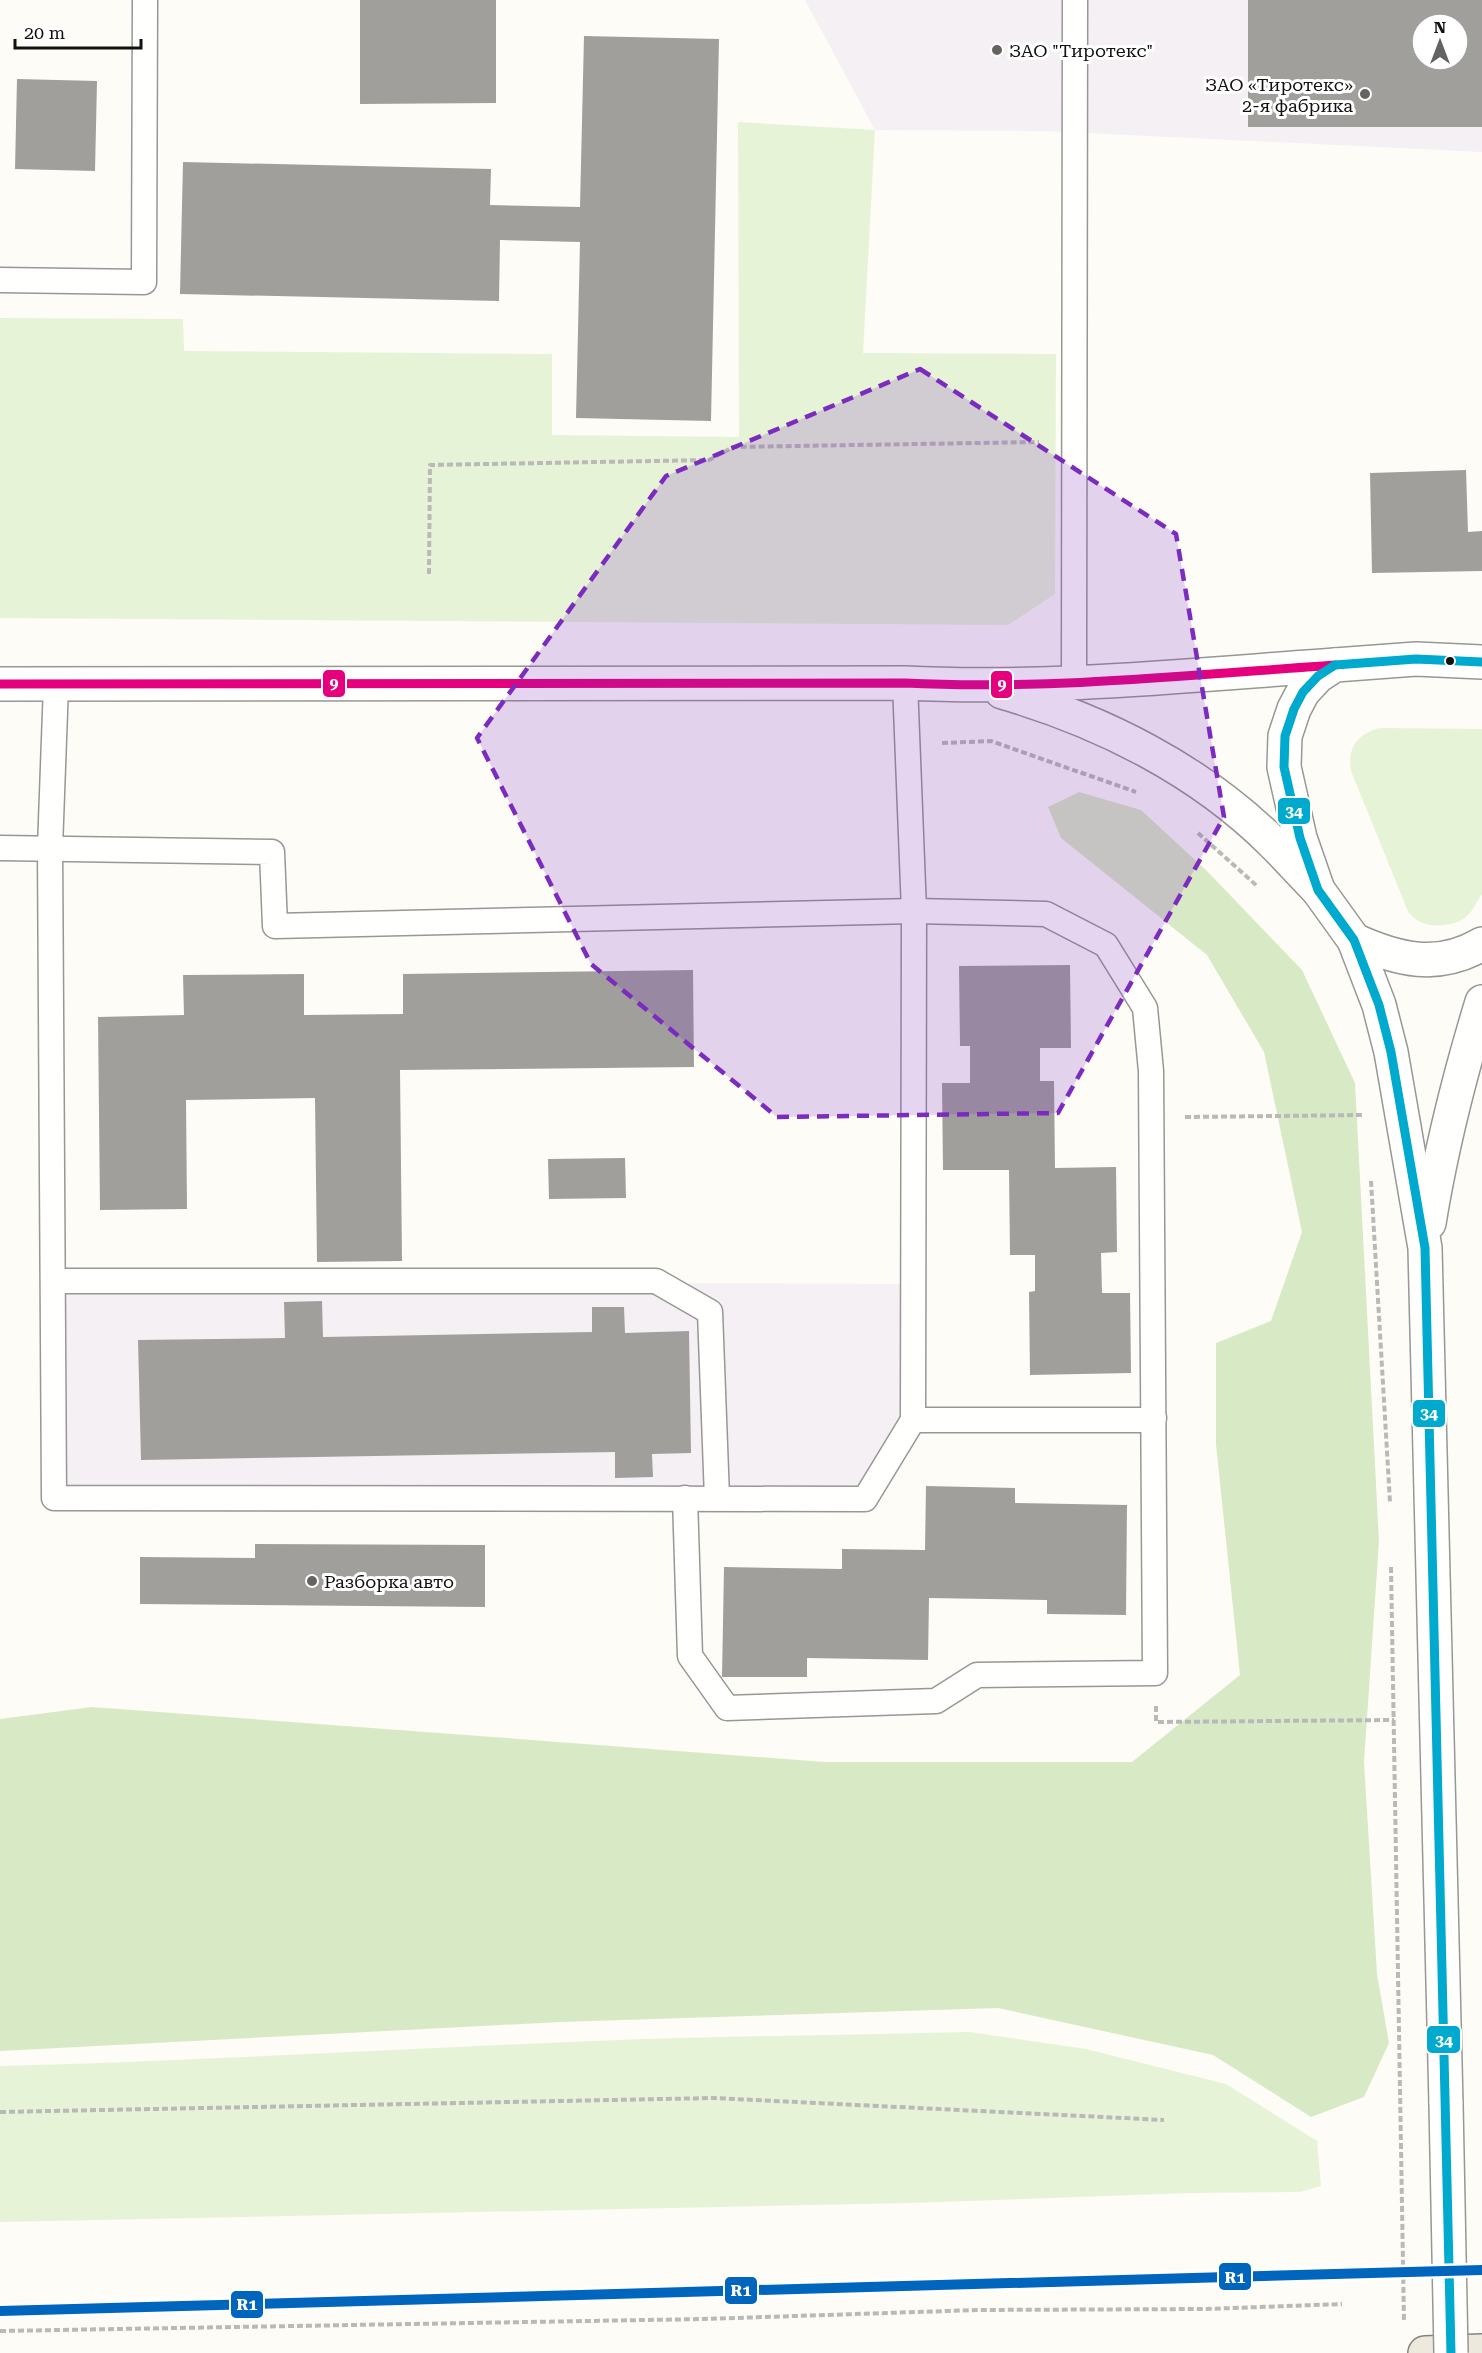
<svg xmlns="http://www.w3.org/2000/svg" width="1482" height="2353" font-family="'Roboto Serif',serif">
<style>
.industrial{fill:#f5f0f3;fill-rule:evenodd}
.green{fill:#e7f3d7}
.forest{fill:#d8eac5}
.building{fill:#a19f9c;fill-rule:evenodd}
.lines{fill:none;stroke-linecap:round;stroke-linejoin:round}
.service-casing{stroke:#979795;stroke-width:27}
.minor-casing{stroke:#979795;stroke-width:36}
.tertiary-casing{stroke:#979795;stroke-width:36}
.primary-casing{stroke:#858482;stroke-width:36}
.path{stroke:#b9b9b8;stroke-width:4;stroke-dasharray:6 3;stroke-linecap:butt}
.service{stroke:#fffffe;stroke-width:24}
.minor{stroke:#fffffe;stroke-width:33}
.tertiary{stroke:#fffffe;stroke-width:33}
.primary{stroke:#ede9dc;stroke-width:33}
.tertiary-bridge-casing{stroke:#979795;stroke-width:36;stroke-linecap:butt}
.tertiary-bridge{stroke:#fffffe;stroke-width:33}
.bus-1-casing{stroke:#fff;stroke-width:14}
.bus-2-casing{stroke:#fff;stroke-width:14}
.bus-1{stroke:#e5007d;stroke-width:9}
.bus-2{stroke:#00a9ce;stroke-width:9}
.rail-1-casing{stroke:#fff;stroke-width:15}
.rail-1{stroke:#0065bd;stroke-width:10}
.marked{fill:#7b2cbf;fill-opacity:0.2;stroke:#7b2cbf;stroke-width:4.5;stroke-dasharray:12 8;stroke-linejoin:round}
.poi-dot{fill:#646362;stroke:#fff;stroke-width:2}
.bus-dot{fill:#111;stroke:#fff;stroke-width:2}
.labels{text-anchor:middle;dominant-baseline:central;stroke-width:6;stroke-linejoin:round;paint-order:stroke}
.poi-label{font-size:18px;fill:#111;stroke:#fff;text-anchor:start}
.line-badge{stroke:#fff;stroke-width:2}
.badge-label{font-size:16px;text-anchor:middle;font-weight:bold;fill:#fff}
</style>
<rect width="100%" height="100%" fill="#fdfcf7"/>
<g class="industrial">
<path d="M805 0H1482V152L1045 131 875 130ZM1422 24H1458V60H1422Z"/>
<polygon points="54,1281 913,1284 913,1420 865,1499 54,1498"/>
</g>
<g class="green">
<polygon points="738,122 875,130 863,353 1056,354 1055,594 1008,625 0,618 0,318 183,319 184,351 552,354 552,435 739,437"/>
<path d="M1380 728 1482 729V894C1478 900 1474 908 1469 914 1456 928 1425 930 1412 916 1407 911 1405 904 1403 899L1351 771C1347 748 1357 734 1380 728Z"/>
<path d="M969 2032 1086 2049 1226 2084 1317 2141 1321 2186 1300 2192 1190 2193 910 2203 0 2222V2066C198 2061 396 2049 594 2041 719 2036 844 2035 969 2032Z"/>
</g>
<polygon class="forest" points="1079,792 1141,810 1207,871 1302,970 1355,1083 1379,1541 1364,1762 1377,1974 1389,2043 1364,2097 1311,2117 1213,2055 998,2008 560,2022 0,2051 0,1719 92,1707 825,1762 1132,1762 1240,1675 1216,1444 1216,1343 1271,1321 1302,1232 1264,1052 1207,955 1061,838 1048,807"/>
<g class="building">
<polygon points="360,0 496,0 496,103 360,104"/>
<path d="M1248 0H1482V127H1248ZM1422 24H1458V60H1422Z"/>
<polygon points="584,36 719,39 711,421 576,418 580,242 500,240 499,301 180,294 183,162 491,169 490,205 580,207"/>
<polygon points="17,79 97,81 95,171 15,169"/>
<polygon points="1466,470 1468,532 1482,531 1482,571 1372,573 1370,473"/>
<polygon points="1070,965 1071,1048 1040,1048 1040,1081 1054,1081 1055,1168 1116,1167 1117,1252 1101,1253 1102,1293 1130,1293 1131,1373 1030,1375 1029,1292 1035,1291 1035,1255 1010,1255 1009,1170 943,1170 942,1083 970,1083 970,1046 960,1046 959,966"/>
<polygon points="693,970 694,1067 400,1070 402,1261 317,1262 315,1098 186,1100 187,1209 100,1210 98,1017 184,1015 183,975 304,974 304,1015 403,1014 403,974"/>
<polygon points="625,1158 626,1198 549,1199 548,1159"/>
<polygon points="322,1301 323,1337 592,1332 592,1307 624,1307 625,1333 689,1331 691,1453 652,1454 653,1477 615,1478 615,1452 141,1460 138,1340 285,1338 284,1302"/>
<polygon points="926,1486 1015,1488 1015,1503 1127,1505 1126,1615 1047,1614 1047,1600 929,1598 928,1660 807,1658 807,1677 722,1677 724,1567 842,1569 842,1549 925,1550"/>
<polygon points="255,1544 485,1545 485,1607 140,1604 140,1557 255,1558"/>
</g>
<g class="lines">
<defs>
<g id="service">
<polyline points="0,280 144,282 145,0"/>
<polyline points="1074,681 1075,0"/>
<polyline points="905,683 914,911 913,1420 1144,1420 1154,1418"/>
<polyline points="56,685 50,848 54,1498 865,1499 913,1420"/>
<polyline points="0,848 272,852 275,926 914,911 1046,914 1106,945 1145,1008 1151,1071 1155,1673 977,1675 936,1701 727,1708 690,1656 685,1498"/>
<polyline points="54,1281 656,1281 710,1312 717,1498"/>
</g>
<g id="minor">
<path d="M0 684 905 683C1048 690 1192 675 1335 665"/>
<path d="M1002 692C1102 721 1200 770 1274 844 1289 859 1303 875 1318 890"/>
</g>
<g id="tertiary">
<path d="M1354 940C1398 960 1438 970 1482 944"/>
<path d="M1429 1223C1441 1149 1460 1074 1482 1002"/>
<polyline points="1446,2104 1425,1248 1391,1052 1379,1005 1354,940 1318,890 1300,838 1284,767 1285,736 1294,709 1303,692 1318,676 1335,665 1416,659 1482,662"/>
</g>
<polyline id="primary" points="1425,2353 1482,2351"/>
</defs>
<use href="#service" class="service-casing"/>
<use href="#minor" class="minor-casing"/>
<use href="#tertiary" class="tertiary-casing"/>
<use href="#primary" class="primary-casing"/>
<g class="path">
<polyline points="429,574 430,465 709,460 733,447 1039,442"/>
<polyline points="942,743 991,741 1136,792"/>
<polyline points="1198,833 1257,886"/>
<polyline points="1185,1117 1364,1115"/>
<polyline points="1371,1181 1390,1502"/>
<polyline points="1391,1567 1404,2321"/>
<polyline points="1156,1706 1156,1722 1394,1720"/>
<polyline points="0,2112 714,2098 1164,2120"/>
<polyline points="0,2331 704,2319 978,2310 1206,2309 1342,2304"/>
</g>
<use href="#service" class="service"/>
<use href="#minor" class="minor"/>
<use href="#tertiary" class="tertiary"/>
<use href="#primary" class="primary"/>
<defs>
<polyline id="tertiary-bridge" points="1446,2104 1451,2353"/>
</defs>
<use href="#tertiary-bridge" class="tertiary-bridge-casing"/>
<use href="#tertiary-bridge" class="tertiary-bridge"/>
<defs>
<path id="bus-1" d="M0 684 905 683C1048 690 1192 675 1335 665"/>
<polyline id="bus-2" points="1451,2353 1425,1248 1391,1052 1379,1005 1354,940 1318,890 1300,838 1284,767 1285,736 1294,709 1303,692 1318,676 1335,665 1416,659 1482,662"/>
</defs>
<use href="#bus-1" class="bus-1-casing"/>
<use href="#bus-2" class="bus-2-casing"/>
<use href="#bus-1" class="bus-1"/>
<use href="#bus-2" class="bus-2"/>
<defs>
<polyline id="rail-1" points="0,2311 1482,2270"/>
</defs>
<use href="#rail-1" class="rail-1-casing"/>
<use href="#rail-1" class="rail-1"/>
</g>
<path class="marked" d="M920 369 1176 534 1224 817 1058 1113 777 1117 591 964 477 738 666 476Z"/>
<g class="poi-dot">
<circle cx="997" cy="50" r="6"/>
<circle cx="1365" cy="94" r="6"/>
<circle cx="312" cy="1581" r="6"/>
</g>
<circle class="bus-dot" cx="1450" cy="661" r="5"/>
<g class="labels">
<g class="poi-label">
<text x="1009" y="50">ЗАО "Тиротекс"</text>
<text x="1353" y="84" text-anchor="end">ЗАО «Тиротекс»<tspan x="1353" dy="21">2-я фабрика</tspan></text>
<text x="324" y="1581">Разборка авто</text>
</g>
</g>
<g class="line-badge">
<rect x="322" y="669" width="24" height="29" rx="6" fill="#e5007d"/>
<rect x="990" y="670" width="23" height="29" rx="6" fill="#e5007d"/>
<rect x="1277" y="797" width="34" height="28" rx="6" fill="#00a9ce"/>
<rect x="1412" y="1399" width="34" height="29" rx="6" fill="#00a9ce"/>
<rect x="1426" y="2025" width="35" height="29" rx="6" fill="#00a9ce"/>
<rect x="1218" y="2262" width="34" height="29" rx="6" fill="#0065bd"/>
<rect x="724" y="2276" width="34" height="29" rx="6" fill="#0065bd"/>
<rect x="230" y="2290" width="34" height="29" rx="6" fill="#0065bd"/>
</g>
<g class="badge-label">
<text x="334" y="689">9</text>
<text x="1002" y="690">9</text>
<text x="1294" y="817">34</text>
<text x="1429" y="1419">34</text>
<text x="1444" y="2046">34</text>
<text x="1235" y="2283">R1</text>
<text x="741" y="2296">R1</text>
<text x="247" y="2310">R1</text>
</g>
<g transform="translate(1440 42)"><circle r="28" fill="#ffffff" stroke="#a0a0a0" stroke-width="1.5"/>
<path d="M0-4.5L10 22L0 15L-10 22Z" fill="#646362"/>
<text y="-9" font-size="16" font-weight="bold" text-anchor="middle" fill="#111111">N</text>
</g>
<path d="M15 39v9h126v-9" fill="none" stroke="#111111" stroke-width="3"/>
<text x="24" y="39" font-size="18" fill="#111111" stroke="#ffffff" stroke-width="4.5" paint-order="stroke">20 m</text>
</svg>
